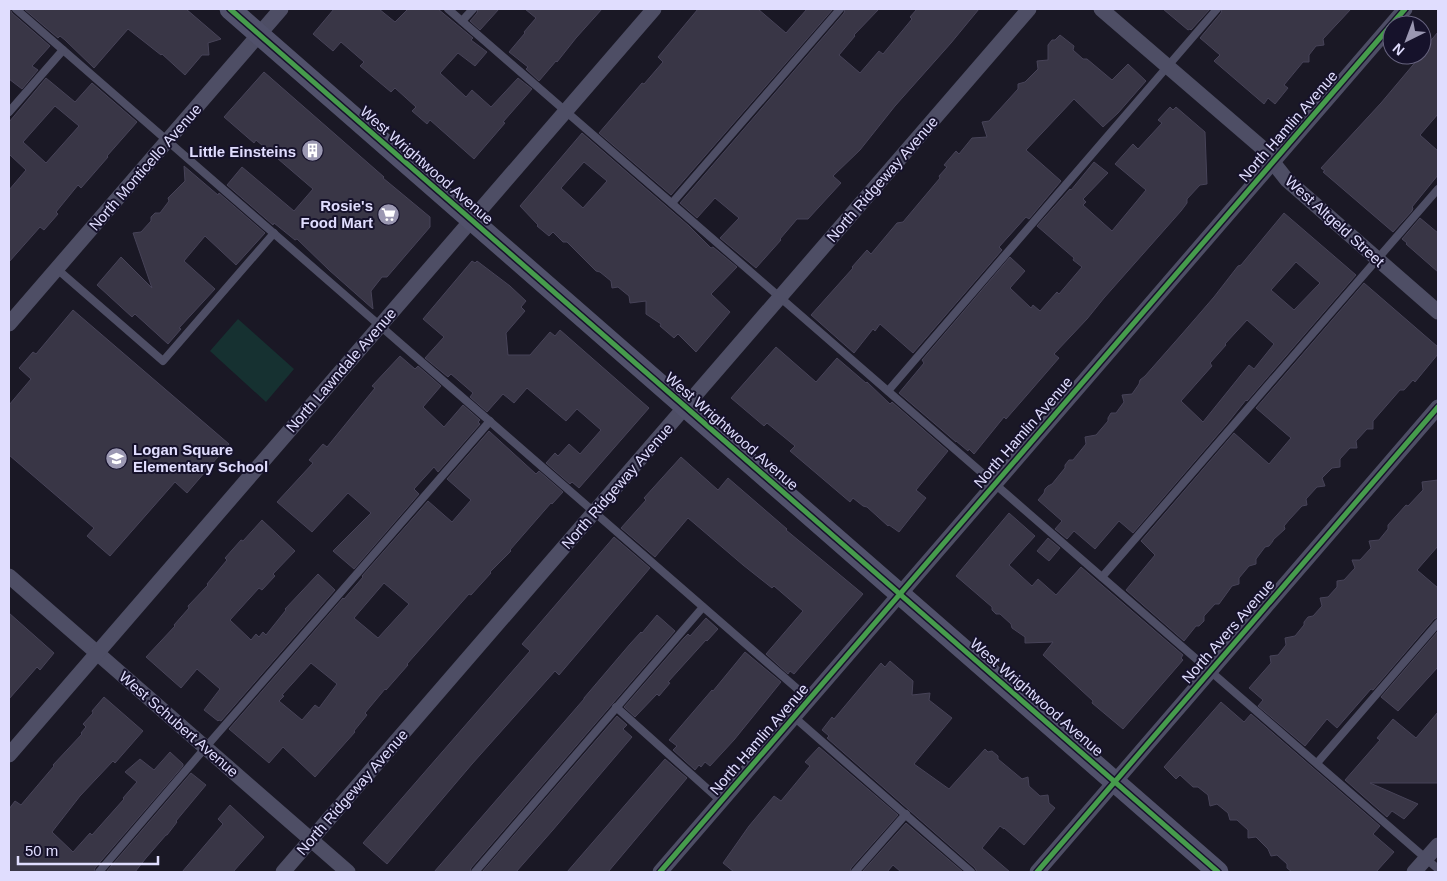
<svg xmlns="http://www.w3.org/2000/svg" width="1447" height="881" font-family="Arial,sans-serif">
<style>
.green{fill:#163131}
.building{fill:#393646;stroke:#474358;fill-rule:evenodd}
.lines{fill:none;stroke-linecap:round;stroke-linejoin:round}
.lane{stroke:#4e4e65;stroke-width:8}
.street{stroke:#4e4e65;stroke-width:15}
.secondary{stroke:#51516b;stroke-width:21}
.cycleway-casing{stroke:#16122b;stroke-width:8}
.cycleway{stroke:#469c4c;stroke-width:5}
.labels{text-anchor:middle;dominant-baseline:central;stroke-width:4;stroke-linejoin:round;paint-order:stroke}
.street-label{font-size:15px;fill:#e0ddfe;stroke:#16122b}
.poi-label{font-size:15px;font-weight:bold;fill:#e0ddfe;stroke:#16122b;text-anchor:end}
</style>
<rect width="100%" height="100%" fill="#1a1825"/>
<polygon class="green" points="238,319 294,369 266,402 210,351"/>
<g class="building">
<polygon points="9,9 10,9 12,13 50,46 32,66 38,70 22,89 9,79"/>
<polygon points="24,9 186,9 221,39 208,43 209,55 202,55 185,75 162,54 161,55 128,29 94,68 65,40 60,36 58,38"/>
<polygon points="334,9 379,9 395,22 408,9 438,9 473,38 471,40 487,52 475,66 458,53 440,73 466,97 472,90 491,107 518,78 532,89 503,122 505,123 474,159 430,120 427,124 412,111 416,107 395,88 391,92 360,66 364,62 341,42 333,51 313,34"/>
<polygon points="478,9 499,9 480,30 470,21 477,13"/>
<polygon points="525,9 602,9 576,38 557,62 556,61 539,81 526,69 528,67 509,52 525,33 524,32 536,18"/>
<polygon points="698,9 758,9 786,33 807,9 833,9 671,195 599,133 642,83 644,84 663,62 658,57"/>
<polygon points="845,9 879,9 854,35 855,36 839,55 860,73 879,51 883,54 912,19 910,17 917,9 979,9 951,43 895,106 860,150 833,176 841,183 808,219 797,219 780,239 781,240 756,268 720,238 739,218 715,198 697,218 680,203 844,13"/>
<polygon points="1163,9 1210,9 1191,30 1190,29 1188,30"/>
<polygon points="1222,9 1351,9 1323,39 1324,45 1316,46 1309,55 1309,62 1303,62 1284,85 1288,88 1275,104 1268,98 1264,104 1214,61 1220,55 1200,38 1221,13"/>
<polygon points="1438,32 1438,114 1420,135 1438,151 1438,175 1412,207 1413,208 1412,211 1393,232 1323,172 1325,171 1321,168 1381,103 1418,59 1416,58 1418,55 1422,55 1422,51"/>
<polygon points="1060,35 1074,46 1073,50 1083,59 1087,59 1112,80 1128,64 1146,81 1118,113 1103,127 1074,99 1026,150 1061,181 1029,219 1026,217 999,247 1002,250 913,353 880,324 875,331 873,329 854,353 811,315 853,268 852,267 867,250 871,254 897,223 903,222 940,178 939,176 947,167 944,165 956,151 959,154 972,138 987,137 982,122 989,121 1018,89 1018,84 1025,82 1038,69 1037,61 1048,60 1048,45 1052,40 1055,40"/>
<polygon points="264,72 384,177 383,178 430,217 430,227 387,277 382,277 371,291 373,309 329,270 297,239 295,240 274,223 273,225 227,185 242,167 294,211 313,189 256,140 254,143 224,117"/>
<path d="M46 78 75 102 92 83 137 122 107 156 108 157 81 188 78 185 56 212 58 214 44 230 40 227 9 262V190L26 170 10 155 9 157V122ZM55 106 79 126 46 163 23 142Z"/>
<polygon points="1170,107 1173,110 1176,107 1205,132 1207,184 1200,185 1187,199 1187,203 1181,211 1104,298 1087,319 1054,354 1059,358 1020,403 1006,419 1004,417 974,454 969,449 968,451 956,441 956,442 899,393 924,363 922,360 1010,257 1025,271 1010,288 1031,308 1033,305 1040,311 1057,292 1059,294 1082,267 1073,260 1074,258 1037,226 1070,189 1071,190 1094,162 1108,173 1083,199 1086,202 1083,205 1112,231 1146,190 1115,164 1133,144 1138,149 1162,123 1158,120"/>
<path d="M582 133 689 226 711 248 713 247 737 267 711 294 730 312 696 352 678 334 674 338 660 326 661 324 646 314V301L630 303 629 296 618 287 612 288 611 281 600 272 596 271 567 242H563L553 232 549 236 537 226 538 225 520 206ZM584 162 607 181 583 208 561 188Z"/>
<polygon points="184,166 218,195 219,193 265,233 236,265 205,236 184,261 215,289 179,328 181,329 168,344 135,314 132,317 97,285 121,257 152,288 133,233 141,232 151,221 151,217 155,213 160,213 169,201 168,198 185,181"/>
<path d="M1284 213 1356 275 1247 401 1246 400 1226 425 1133 533 1119 521 1095 549 1074 531 1067 539 1055 529 1062 521 1038 500 1044 493 1045 489 1048 486 1052 484 1065 468V465L1069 460H1073L1086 444 1085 437 1096 435 1108 421V418L1111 413H1116L1124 402 1122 395 1132 394 1139 384 1140 380 1145 376 1182 334 1214 297 1238 266 1241 265ZM1296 262 1320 283 1294 310 1271 290ZM1247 320 1274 344 1254 369 1249 365 1203 422 1181 401 1212 366 1210 363 1226 345 1225 344Z"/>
<polygon points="1420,218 1438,233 1438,272 1406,244 1407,243 1402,239"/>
<polygon points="472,261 475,263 477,261 510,286 526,301 521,307 525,311 506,333 508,355 530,355 550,332 555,336 560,330 649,408 579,488 572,482 570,484 546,463 555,453 558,456 569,444 580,454 601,430 577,409 566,421 527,388 514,403 503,394 487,412 470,397 473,393 451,374 448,377 425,358 444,337 423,319"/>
<polygon points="1364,283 1438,347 1438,354 1415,382 1413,380 1404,390 1400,390 1373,421 1373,429 1367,429 1356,441 1357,448 1350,448 1340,459 1340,467 1332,468 1322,478 1325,486 1317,487 1306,499 1307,505 1302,506 1289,520 1284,526 1285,529 1273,540 1273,541 1269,546 1265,547 1256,559 1256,564 1249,566 1239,578 1239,584 1232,586 1219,604 1215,604 1204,616 1204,621 1199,626 1196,626 1184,641 1126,590 1155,555 1141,541 1234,433 1269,464 1291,438 1256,408"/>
<polygon points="73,310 229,444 187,493 175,482 110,556 87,536 94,528 9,455 9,405 31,379 19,368 33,352 36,354"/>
<polygon points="776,347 816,382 837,358 866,383 867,382 890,404 892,402 948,451 916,490 926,498 899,532 889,525 888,526 867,507 863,506 853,498 850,502 790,451 795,446 767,423 764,426 731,398"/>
<polygon points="400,356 415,369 418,366 441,386 423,407 444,427 463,405 480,420 478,422 480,424 438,472 434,467 414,489 419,494 354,569 333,551 371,513 348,493 312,532 277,502 313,463 309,460 323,444 327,447 375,388 372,386"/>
<path d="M489 431 536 474 539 471 563 492 552 504 551 503 510 550 511 551 490 572 491 573 471 595 469 594 407 664 408 665 386 690 385 689 365 713 367 715 354 731 355 732 315 777 283 747 269 763 229 729 343 598 344 599 363 577 362 576 428 501 452 522 471 500 447 479ZM384 583 409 604 378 638 354 618ZM311 663 337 684 319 708 315 705 302 720 279 701 284 696 282 695Z"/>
<polygon points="681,457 718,490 728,478 787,529 786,530 863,594 794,674 790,671 788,674 766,654 803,611 774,586 772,588 743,565 688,518 655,557 621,528 646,500 644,498"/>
<polygon points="1438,480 1438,546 1417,570 1438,588 1438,617 1434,619 1373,690 1371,689 1337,728 1327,719 1305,746 1258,706 1263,700 1249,688 1271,663 1270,656 1278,655 1286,645 1285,638 1295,636 1304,625 1304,622 1308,617 1313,616 1322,606 1320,598 1328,597 1337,587 1337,581 1344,580 1355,568 1352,560 1360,560 1371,548 1369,541 1379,540 1388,529 1388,525 1406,505 1408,506 1423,490 1422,482"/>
<polygon points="1009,513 1035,536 1009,565 1032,586 1038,579 1056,595 1081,567 1183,655 1181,658 1183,660 1123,729 1092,703 1093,701 1043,655 1053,642 1025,643 1025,637 1012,628 1011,624 1000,614 996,614 992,610 992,607 956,576"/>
<polygon points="262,520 295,551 273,574 275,576 262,590 259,588 230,620 251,640 256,634 259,637 263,632 266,635 286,610 285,609 318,574 335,590 221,721 219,720 218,721 204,710 220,689 197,669 181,688 146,657 175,626 174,625 189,608 188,606 208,585 207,584 227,560 225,558 241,540 243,541"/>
<polygon points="614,537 650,568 559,675 555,671 472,764 387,864 363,843 530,651 522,644"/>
<polygon points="1048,538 1060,548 1049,561 1037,551"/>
<polygon points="9,613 54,653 40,670 37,667 9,699"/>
<polygon points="657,615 675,631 471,868 470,872 434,872 584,699 584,698 630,644 641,632 642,633"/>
<polygon points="706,618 718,629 707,641 706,640 668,682 670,683 659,696 657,694 635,717 624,707 684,638 688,634 690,636"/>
<polygon points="1438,631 1438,667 1398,711 1381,697"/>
<polygon points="745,652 781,682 734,740 710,766 705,762 701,767 699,765 695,770 673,750 677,746 669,740 712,690 713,691"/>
<polygon points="890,661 913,681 912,695 930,693 929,700 952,718 914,764 949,789 985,749 988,752 992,751 998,756 998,759 1022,779 1028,777 1029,786 1040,796 1048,795 1049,803 1055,808 1024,845 1004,828 1004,829 1000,826 982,848 1010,872 977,872 975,868 827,738 829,736 822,730 832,717 834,719 881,663 885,667"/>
<polygon points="104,697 143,731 115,763 113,761 80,796 52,832 73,852 90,833 92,835 124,799 123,798 137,782 125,772 140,759 154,770 170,752 183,764 183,766 95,868 94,872 9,872 9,809 15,801 21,805 54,766 53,765 82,734 81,733 86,727 83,724 93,713 92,711"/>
<polygon points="1221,702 1244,722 1251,714 1380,826 1373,834 1394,852 1376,872 1292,872 1287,868 1287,864 1277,855 1271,856 1268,849 1256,837 1248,838 1248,830 1237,820 1230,820 1228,813 1217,804 1210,806 1208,795 1198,787 1193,787 1180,775 1176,779 1164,767"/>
<polygon points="1438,712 1438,783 1370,783 1418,804 1404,819 1392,811 1387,817 1345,780 1380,740 1377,738 1393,719 1416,738"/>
<polygon points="617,716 627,725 623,729 632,737 552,831 516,872 482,872"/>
<polygon points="819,747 898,815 851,868 850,872 734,872 723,863 749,826 774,796 781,801 810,766 805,762"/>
<polygon points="665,759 687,778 608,872 567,872"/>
<polygon points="191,773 206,785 176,821 177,822 167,835 166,835 146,858 135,872 106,872"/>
<polygon points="230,805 264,837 233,872 182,872 223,824 218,819"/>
<polygon points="906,823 963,872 901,872 893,865 887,872 862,872"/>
</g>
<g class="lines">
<g class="lane">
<polyline points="16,9 809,699"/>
<polyline points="448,9 1438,869"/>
<polyline points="462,21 473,9"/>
<polyline points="9,112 63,50"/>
<polyline points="672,203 840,9"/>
<polyline points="57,269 163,361 274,233"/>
<polyline points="888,391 1217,9"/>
<polyline points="1102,577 1438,189"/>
<polyline points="616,707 721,801"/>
<polyline points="794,717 971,872"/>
<polyline points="1317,763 1438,623"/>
<polyline points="99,872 205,748 490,421"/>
<polyline points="475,872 703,607"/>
<polyline points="855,872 906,814"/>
</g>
<g class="street">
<polyline points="1101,9 1260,146 1287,180 1438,312"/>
<polyline points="9,324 281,9"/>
<polyline points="9,576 348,872"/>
<polyline points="9,755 654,9"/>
<polyline points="283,872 1029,9"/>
<polyline points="660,872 1405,9"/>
<polyline points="1037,872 1438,407"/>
<polyline points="1414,872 1438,845"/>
</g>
<polyline class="secondary" points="230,9 1218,872"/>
<defs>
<g id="cycleway">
<polyline points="230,9 1218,872"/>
<polyline points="660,872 1405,9"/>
<polyline points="1037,872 1438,407"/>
</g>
</defs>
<use href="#cycleway" class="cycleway-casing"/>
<use href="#cycleway" class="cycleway"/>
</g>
<defs>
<symbol id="building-disc" viewBox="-11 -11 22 22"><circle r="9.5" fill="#9b98b2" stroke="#16122b"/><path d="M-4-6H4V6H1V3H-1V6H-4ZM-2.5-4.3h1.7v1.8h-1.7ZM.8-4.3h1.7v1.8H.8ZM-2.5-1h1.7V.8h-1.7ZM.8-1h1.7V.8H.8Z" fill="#fff"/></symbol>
<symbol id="supermarket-disc" viewBox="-11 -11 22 22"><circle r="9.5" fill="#9b98b2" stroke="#16122b"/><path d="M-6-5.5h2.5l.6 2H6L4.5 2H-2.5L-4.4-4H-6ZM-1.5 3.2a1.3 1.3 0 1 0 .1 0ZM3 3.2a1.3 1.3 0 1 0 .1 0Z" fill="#fff"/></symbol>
<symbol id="school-disc" viewBox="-11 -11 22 22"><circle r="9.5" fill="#9b98b2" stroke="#16122b"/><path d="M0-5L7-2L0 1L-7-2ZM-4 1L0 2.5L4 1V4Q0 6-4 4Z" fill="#fff"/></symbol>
</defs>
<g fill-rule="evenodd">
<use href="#building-disc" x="300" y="138" width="25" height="25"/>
<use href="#supermarket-disc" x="376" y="202" width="25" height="25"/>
<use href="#school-disc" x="104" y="446" width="25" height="25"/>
</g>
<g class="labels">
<g class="street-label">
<text transform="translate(1288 126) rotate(-49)">North Hamlin Avenue</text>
<text transform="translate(427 165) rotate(41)">West Wrightwood Avenue</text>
<text transform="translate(145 167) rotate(-49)">North Monticello Avenue</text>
<text transform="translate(882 179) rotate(-49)">North Ridgeway Avenue</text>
<text transform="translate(1335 221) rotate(42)">West Altgeld Street</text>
<text transform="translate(341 370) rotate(-49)">North Lawndale Avenue</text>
<text transform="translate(732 431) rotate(41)">West Wrightwood Avenue</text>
<text transform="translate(1023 432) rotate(-49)">North Hamlin Avenue</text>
<text transform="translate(617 486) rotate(-49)">North Ridgeway Avenue</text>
<text transform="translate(1228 631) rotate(-49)">North Avers Avenue</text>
<text transform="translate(1037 697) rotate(41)">West Wrightwood Avenue</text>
<text transform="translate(179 724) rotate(41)">West Schubert Avenue</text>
<text transform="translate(759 739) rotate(-49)">North Hamlin Avenue</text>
<text transform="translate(352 792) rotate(-49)">North Ridgeway Avenue</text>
</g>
<g class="poi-label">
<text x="296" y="151">Little Einsteins</text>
<text x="373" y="205">Rosie's<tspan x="373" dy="17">Food Mart</tspan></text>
<text x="133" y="449" text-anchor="start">Logan Square<tspan x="133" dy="17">Elementary School</tspan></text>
</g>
</g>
<rect width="1447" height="881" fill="none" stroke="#e0ddfe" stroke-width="20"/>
<g transform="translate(1407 40) rotate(222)"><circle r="24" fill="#16122b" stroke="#67637f"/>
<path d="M0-4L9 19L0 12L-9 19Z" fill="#9b98b2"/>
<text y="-8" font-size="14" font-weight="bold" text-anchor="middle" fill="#e0ddfe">N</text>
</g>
<path d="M18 856v8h140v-8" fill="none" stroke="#e0ddfe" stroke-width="2.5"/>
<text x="25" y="856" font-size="15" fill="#e0ddfe" stroke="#16122b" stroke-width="4" paint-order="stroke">50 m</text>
</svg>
